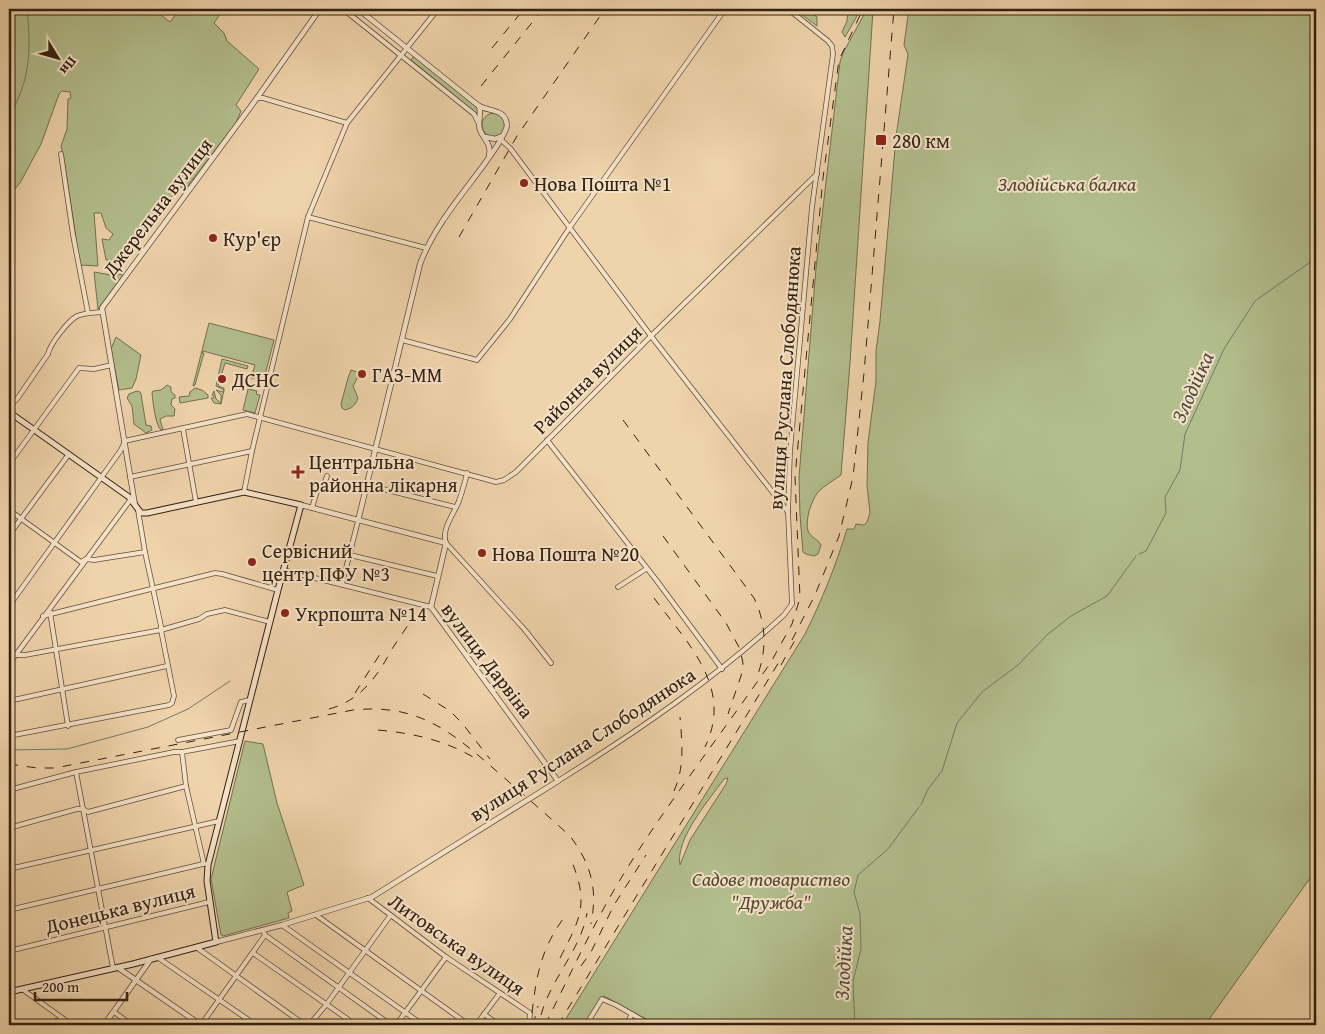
<svg xmlns="http://www.w3.org/2000/svg" width="1325" height="1034" font-family="'Gentium Book Plus',serif">
<style>
.green{fill:#b3be8d;stroke:#72704f;fill-rule:evenodd}
.lines{fill:none;stroke-linecap:round;stroke-linejoin:round}
.stream{stroke:#707c6a;stroke-width:1}
.minor-casing{stroke:#614e38;stroke-width:5.5}
.tertiary-casing{stroke:#614e38;stroke-width:6}
.secondary-casing{stroke:#322111;stroke-width:7}
.minor{stroke:#f5e2c8;stroke-width:4}
.tertiary{stroke:#f5e2c8;stroke-width:4.5}
.secondary{stroke:#f5e2c8;stroke-width:5}
.rail{stroke:#322111;stroke-width:1;stroke-dasharray:9 9;stroke-linecap:butt}
.poi-dot{fill:#8f2418;stroke:#f5e2c8;stroke-width:2}
.labels{text-anchor:middle;dominant-baseline:central;stroke-width:4;stroke-linejoin:round;paint-order:stroke}
.poi-label{font-size:20px;fill:#322111;stroke:#f5e2c8;text-anchor:start}
.park-label{font-size:20px;font-style:italic;fill:#524830;stroke:#f5e2c8}
.street-label{font-size:20px;fill:#322111;stroke:#f5e2c8}
.water-label{font-size:21px;font-style:italic;fill:#514e3e;stroke:#f5e2c8}
</style>
<rect width="100%" height="100%" fill="#efd3ab"/>
<filter id="stains"><feTurbulence type="fractalNoise" baseFrequency=".004" numOctaves="4"/><feColorMatrix values="0 0 0 0 .2 0 0 0 0 .09 0 0 0 0 .02 0 0 0 .5 -.17"/></filter>
<radialGradient id="worn" r=".72"><stop offset=".6" stop-color="#630" stop-opacity="0"/><stop offset="1" stop-color="#630" stop-opacity=".3"/></radialGradient>
<g class="green">
<polygon points="9,9 153,9 170,22 180,9 224,9 214,23 224,33 227,41 259,69 236,105 241,111 236,123 186,188 179,187 128,255 117,262 114,260 106,260 102,239 109,240 113,234 106,228 101,213 94,213 98,266 80,265 64,159 61,146 67,129 68,99 71,98 70,92 62,91 59,94 41,144 20,183 9,196"/>
<polygon points="794,9 806,9 817,17 817,26"/>
<polygon points="848,9 861,9 845,37 842,32 847,21"/>
<path d="M867 9H873V10L850 363 841 475C834 480 824 486 818 492 811 501 805 520 808 531 811 538 818 539 821 545L818 554 814 556 806 554 803 552 800 515 799 477 816 268 840 62 843 53Z"/>
<path d="M909 9H1316V870L1205 1025H657L604 996 585 1025H562L805 634C822 600 836 565 847 529H854L856 524 864 525 867 522 870 513 867 486 868 443 876 381V351L880 321 896 137 908 54 904 45ZM728 778 726 784 690 840 680 865C675 839 709 800 724 779Z"/>
<polygon points="413,57 415,57 478,107 478,113 476,113 411,60"/>
<circle cx="494" cy="125" r="12"/>
<polygon points="94,272 111,275 124,274 98,309"/>
<polygon points="209,323 274,340 265,375 261,374 260,376 257,375 254,379 251,378 255,365 203,351 202,353 204,353 195,385 193,386"/>
<polygon points="116,337 141,355 136,379 132,388 119,390 111,349"/>
<polygon points="222,359 248,366 247,369 225,363 218,386 224,388 224,390 221,404 214,403 211,398 214,398 214,396 212,395 214,391 216,399 221,403 221,395 216,390 223,392 224,390 216,386"/>
<path d="M351 370 357 372 358 377 353 386 358 398C355 405 353 408 345 410L342 408 341 404 348 378Z"/>
<path d="M167 385 171 387V392L175 395V398L172 399 171 405 175 409 174 416H166L160 419 163 430H161C155 424 153 402 152 393L153 391 161 390Z"/>
<polygon points="195,388 202,390 208,395 208,398 180,403 179,397 189,396 190,392"/>
<polygon points="248,389 257,391 256,394 260,395 255,413 243,410"/>
<polygon points="137,391 140,392 141,394 146,425 151,426 152,430 146,433 134,424 132,406 127,398 129,394"/>
<polygon points="245,741 263,744 277,803 304,885 287,892 292,911 288,913 289,918 223,936 221,935 211,879"/>
</g>
<g class="lines">
<g class="stream">
<path d="M9 116C31 80 31 49 27 9"/>
<polyline points="1139,554 1146,551 1166,513 1165,497 1180,470 1185,434 1224,349 1255,301 1316,258"/>
<polyline points="9,750 67,749 148,727 188,709 230,681"/>
<polyline points="921,805 928,789 942,771 957,723 982,692 1018,665 1048,634 1071,616 1107,596 1136,556"/>
<polyline points="855,1025 853,981 861,949 860,914 854,892 858,875 888,849 919,807"/>
</g>
<defs>
<g id="minor">
<polyline points="343,9 474,114 478,122"/>
<polyline points="257,98 263,98 347,123"/>
<polyline points="499,138 510,148 651,336 788,512"/>
<polyline points="61,154 73,235 88,313"/>
<polyline points="308,217 426,248"/>
<polyline points="402,340 477,360 510,319 570,227 725,9"/>
<path d="M9 406 17 399 48 354C50 344 68 321 77 316 85 313 93 313 102 312"/>
<polyline points="183,429 196,502"/>
<polyline points="547,440 657,581 722,669"/>
<polyline points="9,464 79,368 94,369 112,365"/>
<path d="M467 473C465 483 462 492 459 501 454 514 441 529 446 543L525 630 551 663"/>
<polyline points="130,477 252,451"/>
<polyline points="367,485 455,507"/>
<polyline points="244,492 252,451 308,217 347,123 438,9"/>
<polyline points="312,508 317,491 323,487 327,476"/>
<polyline points="9,510 81,562 86,559 94,560 145,552"/>
<polyline points="9,535 69,454"/>
<polyline points="350,555 437,576"/>
<polyline points="283,570 431,607"/>
<polyline points="342,584 358,521"/>
<polyline points="618,587 646,569"/>
<polyline points="9,606 121,450 125,441 129,440 247,414 496,482 504,480 516,472 651,336 817,174"/>
<polyline points="50,612 68,726"/>
<polyline points="43,616 215,573 222,574 278,590"/>
<polyline points="9,650 16,655 25,655 161,630 199,619 207,614 225,610 270,622"/>
<polyline points="9,664 131,499"/>
<polyline points="9,701 167,666"/>
<polyline points="9,736 169,705 172,703 174,696 161,630 161,626 145,552 138,510"/>
<polyline points="178,740 231,730 241,702 250,700"/>
<polyline points="182,752 186,786 204,864"/>
<polyline points="76,772 113,968"/>
<path d="M558 781C638 731 714 679 784 615L792 604 788 512 790 451 812 207 833 54 832 46 828 41 788 9"/>
<polyline points="9,790 76,772 174,752 182,752 240,741"/>
<polyline points="9,828 77,809 83,809 88,812 186,786"/>
<polyline points="9,869 219,821"/>
<polyline points="368,898 446,957 530,1013 529,1025"/>
<polyline points="9,910 203,864"/>
<polyline points="316,915 469,1025"/>
<polyline points="282,925 423,1025"/>
<polyline points="263,930 265,935 391,1025"/>
<polyline points="196,947 305,1025"/>
<polyline points="9,951 209,902"/>
<polyline points="253,953 356,1025"/>
<polyline points="157,957 256,1025"/>
<polyline points="9,977 12,992"/>
<polyline points="22,989 72,1025"/>
<polyline points="114,1012 132,1025"/>
<polyline points="484,1014 499,1025"/>
<path d="M25 1025C35 1023 57 1023 63 1019"/>
<polyline points="201,1025 265,935"/>
<polyline points="309,1025 326,1005 390,916"/>
<polyline points="396,1025 446,957"/>
<polyline points="476,1025 500,993"/>
<polyline points="586,1025 602,999 616,1005 651,1025"/>
<polyline points="626,1025 632,1014"/>
</g>
<g id="tertiary">
<path d="M358 9 479 106C491 112 506 109 507 126 503 140 491 154 483 166 460 197 434 227 420 264L358 521"/>
<path d="M479 106C482 114 477 122 480 130 484 140 492 144 489 156"/>
<polyline points="486,137 495,139 502,136"/>
<polyline points="135,505 102,308 257,98 320,9"/>
<polyline points="216,942 282,925 372,897 558,781 431,607 446,543 301,505"/>
<polyline points="117,967 201,1025"/>
<polyline points="104,1025 151,959"/>
</g>
<polyline id="secondary" points="9,412 129,497 141,513 147,513 244,492 301,505 278,590 208,865 207,881 216,942 133,964 9,992"/>
</defs>
<use href="#minor" class="minor-casing"/>
<use href="#tertiary" class="tertiary-casing"/>
<use href="#secondary" class="secondary-casing"/>
<use href="#minor" class="minor"/>
<use href="#tertiary" class="tertiary"/>
<use href="#secondary" class="secondary"/>
<g class="rail">
<polyline points="492,48 524,9"/>
<polyline points="481,86 543,9"/>
<polyline points="459,237 517,136 605,9"/>
<path d="M623 420 754 598C766 623 767 648 758 674"/>
<polyline points="663,536 726,623 740,649 743,663 741,676 728,714"/>
<path d="M654 598C687 643 734 687 705 747"/>
<polyline points="792,640 815,595 839,536 853,477 864,373 894,9"/>
<polyline points="781,665 798,635"/>
<polyline points="355,693 382,651"/>
<polyline points="423,694 450,711 462,723 490,759"/>
<path d="M329 709C361 700 377 677 392 649 399 638 407 627 414 616"/>
<path d="M378 730C412 733 444 740 473 757"/>
<path d="M9 764 37 768H55L353 710C420 703 453 733 501 775 524 795 547 815 570 836 591 864 598 889 591 924"/>
<path d="M674 791C685 766 682 743 680 717"/>
<path d="M560 958C582 916 589 902 570 857"/>
<polyline points="581,966 591,952 614,905 646,855"/>
<path d="M532 1013C536 977 541 949 563 919"/>
<path d="M541 1015C551 978 581 950 587 913"/>
<polyline points="533,1025 538,1006"/>
<path d="M545 1025C571 973 595 920 626 870 671 798 723 732 771 662L792 624 800 598 795 477 823 178 839 60 863 9"/>
<polyline points="558,1025 782,657"/>
</g>
</g>
<g class="poi-dot">
<rect x="875" y="134" width="12" height="12" rx="2.5"/>
<circle cx="524" cy="183" r="5"/>
<circle cx="213" cy="238" r="5"/>
<circle cx="362" cy="374" r="5"/>
<circle cx="222" cy="379" r="5"/>
<path d="M295.5 464.5h5v5h5v5h-5v5h-5v-5h-5v-5h5z"/>
<circle cx="482" cy="553" r="5"/>
<circle cx="252" cy="562" r="5"/>
<circle cx="285" cy="613" r="5"/>
</g>
<g class="labels">
<g class="poi-label">
<text x="892" y="140">280 км</text>
<text x="534" y="183">Нова Пошта №1</text>
<text x="223" y="238">Кур'єр</text>
<text x="372" y="374">ГАЗ-ММ</text>
<text x="232" y="379">ДСНС</text>
<text x="309" y="461">Центральна<tspan x="309" dy="23">районна лікарня</tspan></text>
<text x="262" y="550">Сервісний<tspan x="262" dy="23">центр ПФУ №3</tspan></text>
<text x="492" y="553">Нова Пошта №20</text>
<text x="295" y="613">Укрпошта №14</text>
</g>
<g class="park-label">
<text x="1067" y="183">Злодійська балка</text>
<text x="771" y="878">Садове товариство<tspan x="771" dy="23">"Дружба"</tspan></text>
</g>
<g class="street-label">
<text transform="translate(157 207) rotate(-53)">Джерельна вулиця</text>
<text transform="translate(784 378) rotate(-86)">вулиця Руслана Слободянюка</text>
<text transform="translate(587 379) rotate(-45)">Районна вулиця</text>
<text transform="translate(488 660) rotate(53)">вулиця Дарвіна</text>
<text transform="translate(582 744) rotate(-33)">вулиця Руслана Слободянюка</text>
<text transform="translate(120 908) rotate(-14)">Донецька вулиця</text>
<text transform="translate(457 944) rotate(35)">Литовська вулиця</text>
</g>
<g class="water-label">
<text transform="translate(1192 387) rotate(-66)">Злодійка</text>
<text transform="translate(843 963) rotate(-87)">Злодійка</text>
</g>
</g>
<rect width="1325" height="1034" fill="none" stroke="#efd3ab" stroke-width="30"/>
<rect x="10" y="10" width="1305" height="1014" fill="none" stroke="#322111" stroke-width="2.5"/>
<rect x="15" y="15" width="1295" height="1004" fill="none" stroke="#322111"/>
<g transform="translate(58 58) rotate(127)" stroke="#f5e2c8" stroke-width="4" paint-order="stroke">
<path d="M0-4L9 19L0 12L-9 19Z" fill="#322111"/>
<text y="-8" font-size="14" font-weight="bold" text-anchor="middle" fill="#322111">Пн</text>
</g>
<path d="M35 992v8h92v-8" fill="none" stroke="#322111" stroke-width="2.5"/>
<text x="42" y="992" font-size="15" fill="#322111" stroke="#f5e2c8" stroke-width="4" paint-order="stroke">200 m</text>
<rect width="100%" height="100%" filter="url(#stains)"/>
<rect width="100%" height="100%" fill="url(#worn)"/>
</svg>
